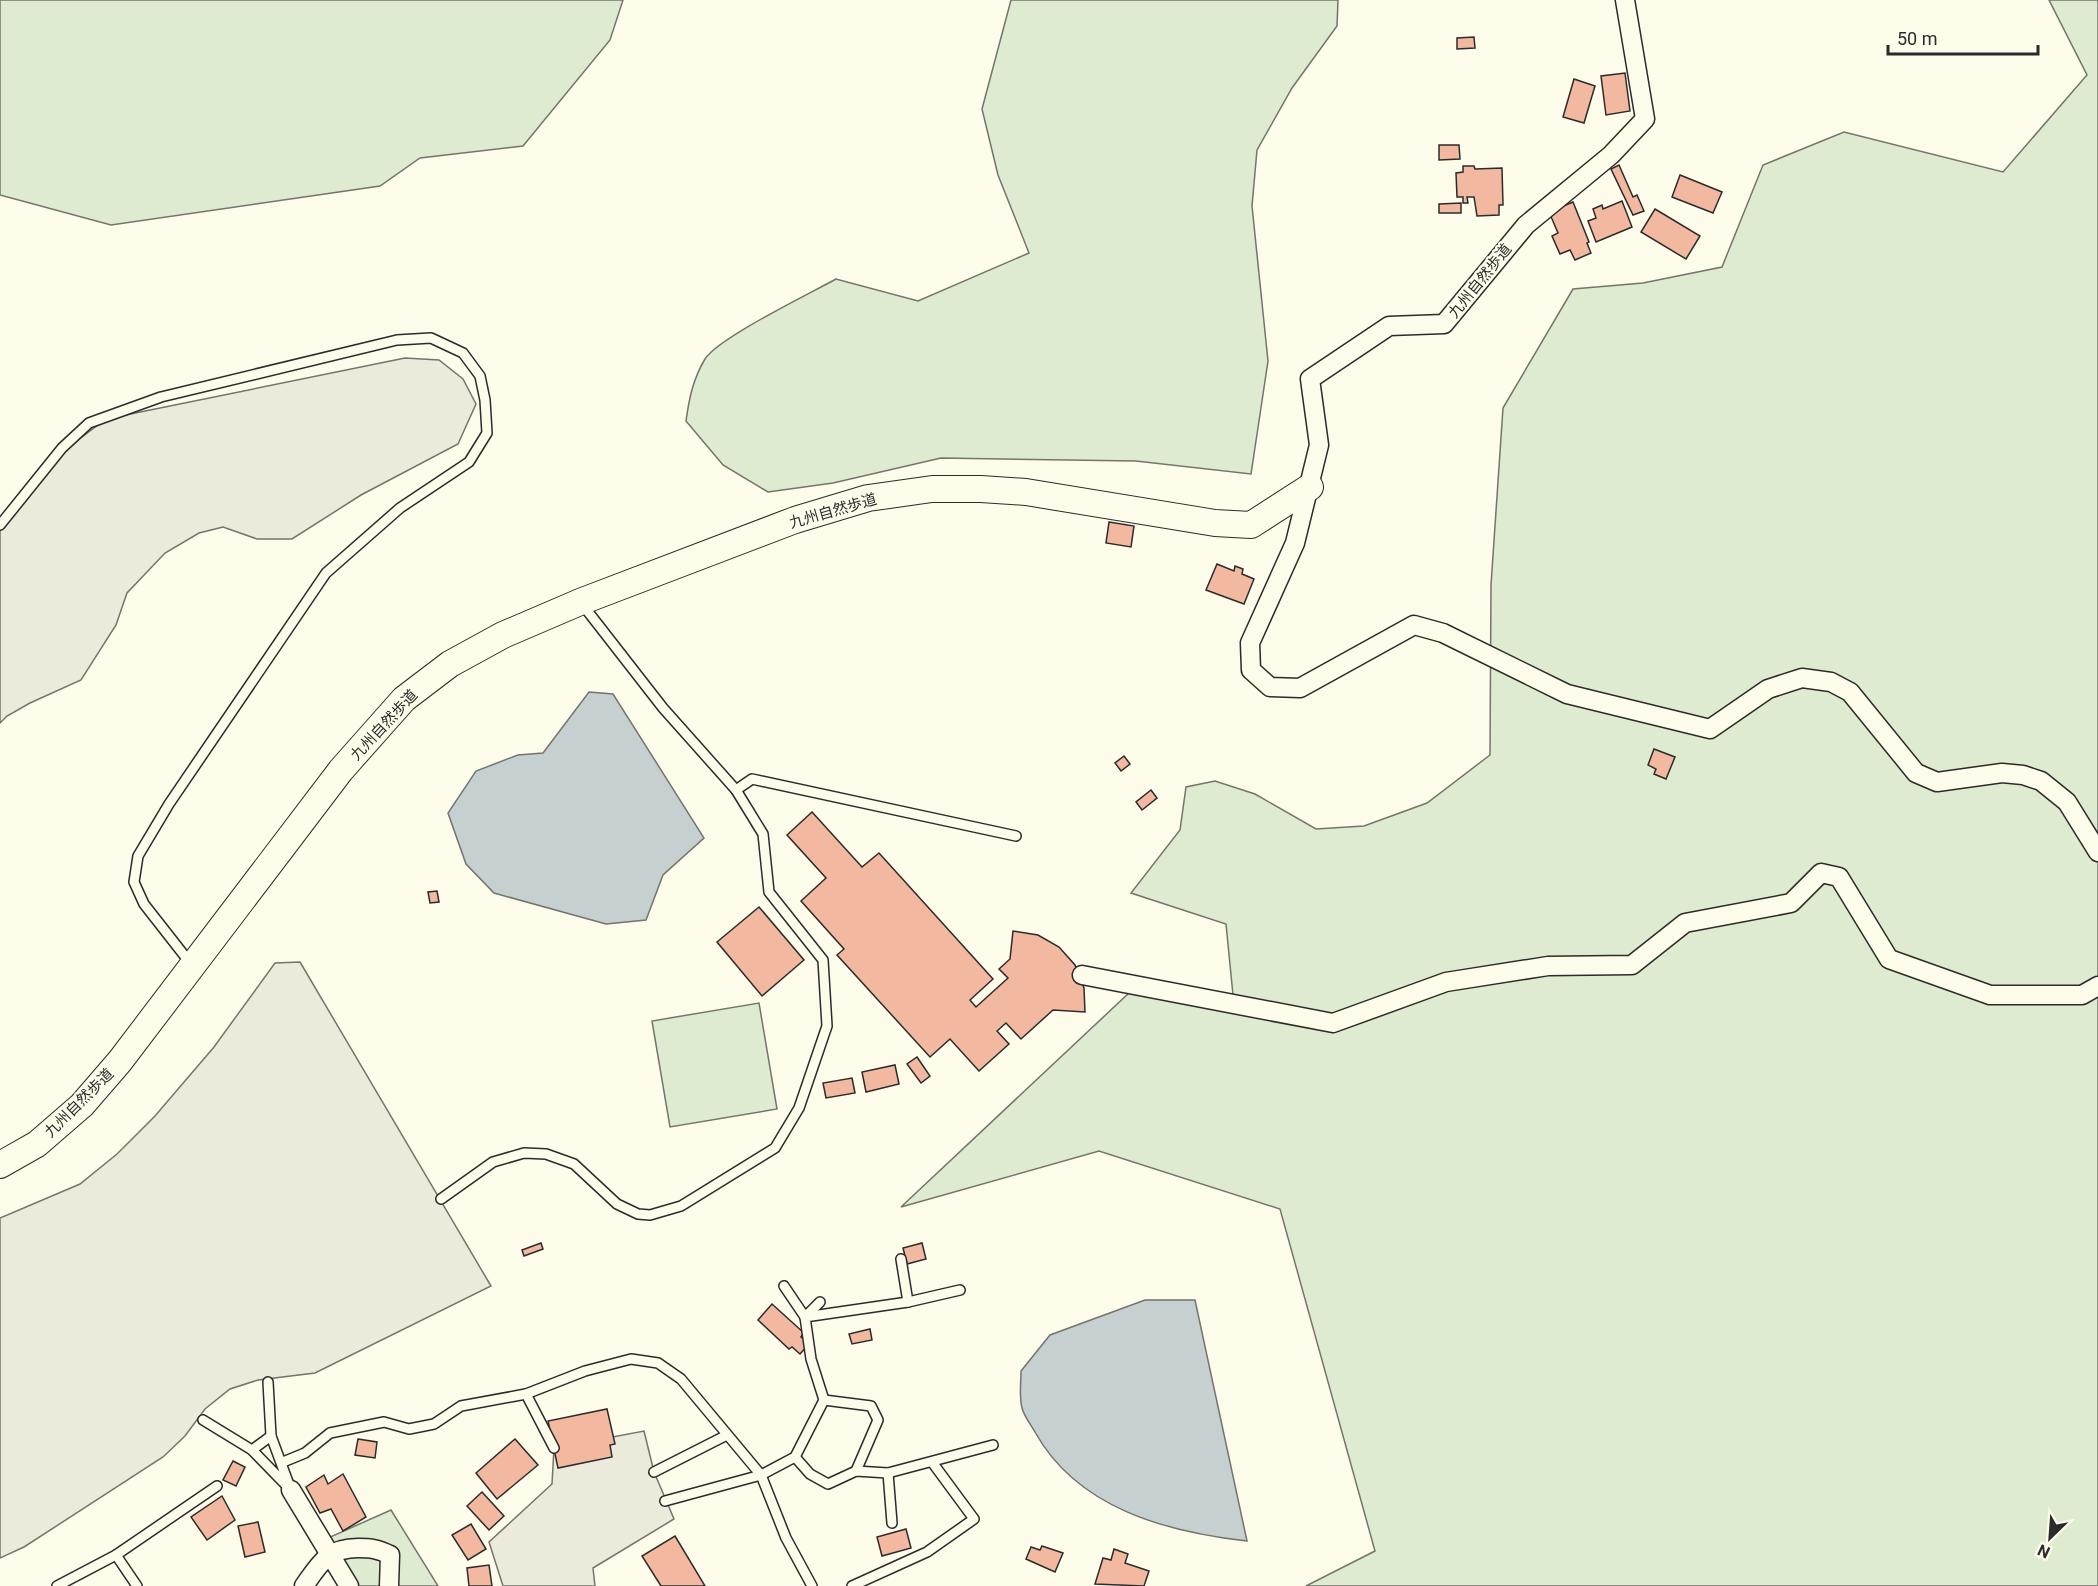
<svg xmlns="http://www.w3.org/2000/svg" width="2098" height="1586" font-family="Roboto,'Noto Sans JP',sans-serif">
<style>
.green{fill:#deebd1;stroke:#74746e;stroke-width:1.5}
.parking{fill:#eceadb;stroke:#74746e;stroke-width:1.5}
.water{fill:#c7d0d0;stroke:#74746e;stroke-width:1.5}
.building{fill:#f2b8a0;stroke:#2b2b2b;stroke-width:1.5}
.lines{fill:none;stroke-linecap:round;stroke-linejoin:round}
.lane-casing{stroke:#2b2b2b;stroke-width:12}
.street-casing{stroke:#2b2b2b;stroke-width:21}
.secondary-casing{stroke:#2b2b2b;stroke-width:28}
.lane{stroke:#fdfbea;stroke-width:9}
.street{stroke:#fdfbea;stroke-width:18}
.secondary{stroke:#fdfbea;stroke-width:26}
.labels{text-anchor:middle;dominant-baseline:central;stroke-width:4.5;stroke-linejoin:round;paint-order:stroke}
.street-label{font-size:15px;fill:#2b2b2b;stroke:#fdfbea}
</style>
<rect width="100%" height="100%" fill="#fdfbea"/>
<g class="green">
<polygon points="0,0 623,0 610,40 523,146 420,158 380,186 111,225 0,195"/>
<path d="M1011 0H1338L1337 26 1292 88 1257 150 1252 206 1268 361 1251 474 1136 461 941 458 833 483 768 492 723 465 686 421C689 399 693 379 705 359 718 338 809 294 836 279L918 301 1029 253 998 175 982 109Z"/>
<polygon points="2049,0 2098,0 2098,1586 1306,1586 1375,1551 1280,1209 1099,1151 901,1207 1130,992 1233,995 1226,924 1131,893 1180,830 1186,787 1215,781 1255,794 1316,829 1364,826 1427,803 1490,755 1491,585 1503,408 1573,289 1643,283 1722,267 1763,165 1844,132 2003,172 2087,75"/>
<polygon points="759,1003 777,1109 670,1127 652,1021"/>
<polygon points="391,1510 438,1586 359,1586 328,1538"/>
</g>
<g class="parking">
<polygon points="405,358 439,360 463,379 476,404 458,444 361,495 292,539 257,539 223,527 199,533 165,553 127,593 116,625 81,680 30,703 7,716 0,723 0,530 25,495 66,449 106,419"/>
<polygon points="300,962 491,1286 315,1373 258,1380 230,1389 205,1409 185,1436 163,1457 24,1547 0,1558 0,1218 80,1184 117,1154 155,1116 214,1047 275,963"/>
<polygon points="644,1431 654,1472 674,1519 593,1568 595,1586 503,1586 489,1542 552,1484 554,1448"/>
</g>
<g class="water">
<polygon points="589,692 613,694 704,838 663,875 646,920 606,924 494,893 466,864 448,813 476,771 518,755 543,753"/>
<path d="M1145 1300H1195L1247 1541C1166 1532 1077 1508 1035 1432 1031 1425 1024 1416 1022 1408 1019 1397 1021 1382 1021 1371L1050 1335Z"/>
</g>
<g class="building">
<polygon points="1474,37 1475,48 1457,49 1457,38"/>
<polygon points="1625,73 1630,111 1606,115 1601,76"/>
<polygon points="1574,79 1595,86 1584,123 1563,117"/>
<polygon points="1439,145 1459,145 1460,159 1439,160"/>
<polygon points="1619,165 1633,197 1637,195 1644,211 1633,215 1611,169"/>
<polygon points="1463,166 1474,166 1475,169 1502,168 1503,205 1499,205 1499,215 1477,216 1474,197 1467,197 1468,203 1463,203 1463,197 1457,197 1456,173 1463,172"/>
<polygon points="1680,175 1722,192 1713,213 1672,197"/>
<polygon points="1622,201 1632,227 1596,242 1588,221 1596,218 1593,209 1602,205 1603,209"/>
<polygon points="1573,202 1589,242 1587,243 1591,253 1575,260 1570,250 1560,254 1552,236 1558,233 1549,212"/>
<polygon points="1461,203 1461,213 1439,213 1439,204"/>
<polygon points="1655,209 1700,236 1686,259 1641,232"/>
<polygon points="1109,522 1134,526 1131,547 1106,543"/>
<polygon points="1217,564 1234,571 1235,566 1243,569 1242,574 1254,579 1244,604 1206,590"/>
<polygon points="1654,749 1675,757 1666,779 1654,774 1656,769 1648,765"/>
<polygon points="1124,756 1130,764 1121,771 1115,763"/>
<polygon points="1151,790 1157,798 1142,810 1136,802"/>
<polygon points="812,812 862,867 879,853 993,979 970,1000 976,1007 1008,978 999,969 1010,959 1013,931 1038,935 1059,947 1075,965 1084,988 1085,1012 1053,1010 1021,1039 1006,1023 997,1031 1009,1044 979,1071 950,1039 930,1057 837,955 844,949 801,901 826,878 787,835"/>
<polygon points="437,891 439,902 430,903 428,892"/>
<polygon points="759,907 804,960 762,996 717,942"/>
<polygon points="917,1057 930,1076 921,1083 907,1064"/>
<polygon points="895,1065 899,1084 866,1092 862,1072"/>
<polygon points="852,1078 855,1093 826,1098 823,1083"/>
<polygon points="541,1243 543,1249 524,1256 522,1250"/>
<polygon points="922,1243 926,1259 907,1264 903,1248"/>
<polygon points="772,1304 804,1333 801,1337 809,1344 800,1354 792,1347 789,1349 758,1320"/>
<polygon points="870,1329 872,1340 852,1344 849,1334"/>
<polygon points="607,1409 615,1444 610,1445 612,1457 558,1468 548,1421"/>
<polygon points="358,1439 377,1442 375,1458 355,1455"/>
<polygon points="515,1439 538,1465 497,1499 476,1473"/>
<polygon points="233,1461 245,1467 236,1486 223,1480"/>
<polygon points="343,1474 366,1517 343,1531 331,1509 320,1513 306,1487 324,1475 328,1484"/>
<polygon points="482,1492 504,1516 489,1530 467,1506"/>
<polygon points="222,1496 235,1520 207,1540 191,1517"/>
<polygon points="258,1522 265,1552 245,1557 238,1526"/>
<polygon points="471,1524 486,1549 468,1560 452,1535"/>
<polygon points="906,1529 911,1548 882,1556 877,1537"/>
<polygon points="675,1536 705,1586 661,1586 642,1556"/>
<polygon points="1042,1546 1063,1553 1055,1572 1026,1559 1031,1547 1040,1550"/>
<polygon points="1114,1549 1128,1554 1125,1563 1149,1571 1144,1586 1095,1584 1103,1558 1111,1560"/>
<polygon points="489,1565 492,1586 469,1586 467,1568"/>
</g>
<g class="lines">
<defs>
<g id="lane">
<polyline points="0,525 62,448 89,423 161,397 397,340 431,338 463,353 480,376 485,400 487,433 469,462 400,508 326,573 169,804 138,856 134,882 144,904 191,964"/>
<polyline points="736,790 752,779 1016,836"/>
<polyline points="441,1199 493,1162 524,1153 546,1154 574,1164 617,1204 638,1214 650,1215 681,1206 775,1148 799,1108 827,1026 823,960 769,892 763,834 736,790 663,708 582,604"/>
<polyline points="901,1259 908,1302"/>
<polyline points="784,1286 805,1317 820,1302"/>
<polyline points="824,1400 871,1406 878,1420 856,1471"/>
<polyline points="203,1420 252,1450 291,1490 271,1436 268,1382"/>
<polyline points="554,1448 526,1394 585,1371 631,1359 658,1363 681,1379 761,1475 786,1538 812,1586"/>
<polyline points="252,1450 271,1436"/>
<polyline points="795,1457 810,1474 828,1484 856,1471 888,1473 993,1445"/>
<polyline points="283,1462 305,1453 330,1433 384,1422 409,1429 434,1424 461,1406 526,1394"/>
<polyline points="654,1472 727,1435"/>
<polyline points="888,1473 892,1523"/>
<polyline points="665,1501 761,1475 795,1457 824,1400 811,1359 805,1317 908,1302 960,1290"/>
<polyline points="116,1555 137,1586"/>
<polyline points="57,1586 116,1555 217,1486"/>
<polyline points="852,1586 927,1552 974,1519 932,1462"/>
</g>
<g id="street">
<polyline points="1625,0 1645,119 1611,155 1526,225 1444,324 1389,326 1310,379 1319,445 1295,543 1250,643 1251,670 1270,687 1300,688 1414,625 1443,633 1567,694 1710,729 1768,689 1802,678 1831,682 1850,692 1916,773 1937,782 2002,773 2023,775 2041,781 2067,802 2098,852"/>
<polyline points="1082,975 1333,1023 1446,982 1548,966 1632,965 1685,923 1791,903 1821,873 1839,877 1889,959 1990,995 2082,995 2098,986"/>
<polyline points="291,1490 349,1586"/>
<path d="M304 1586C320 1563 328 1548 358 1548 371 1548 378 1549 390 1555L389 1586"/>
</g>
<polyline id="secondary" points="0,1165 37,1144 82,1105 120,1061 341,770 404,699 450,664 503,635 580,602 795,520 868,498 932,489 981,489 1026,492 1215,523 1251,525 1310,487"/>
</defs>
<use href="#lane" class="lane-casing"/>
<use href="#street" class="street-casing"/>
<use href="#secondary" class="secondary-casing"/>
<use href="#lane" class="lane"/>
<use href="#street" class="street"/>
<use href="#secondary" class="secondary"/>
</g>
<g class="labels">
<g class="street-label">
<text transform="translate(1480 281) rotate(-51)">九州自然歩道</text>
<text transform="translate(833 511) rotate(-16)">九州自然歩道</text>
<text transform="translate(384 725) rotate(-47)">九州自然歩道</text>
<text transform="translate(79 1103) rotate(-45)">九州自然歩道</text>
</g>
</g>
<g transform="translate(2050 1538) rotate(205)" stroke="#fdfbea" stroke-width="4.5" paint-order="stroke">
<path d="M0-4.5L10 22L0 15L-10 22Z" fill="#2b2b2b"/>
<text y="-9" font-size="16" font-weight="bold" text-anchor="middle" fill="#2b2b2b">N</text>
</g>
<path d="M1888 45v9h150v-9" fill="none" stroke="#2b2b2b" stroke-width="3"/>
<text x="1897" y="45" font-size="18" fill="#2b2b2b" stroke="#fdfbea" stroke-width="4.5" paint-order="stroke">50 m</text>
</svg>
